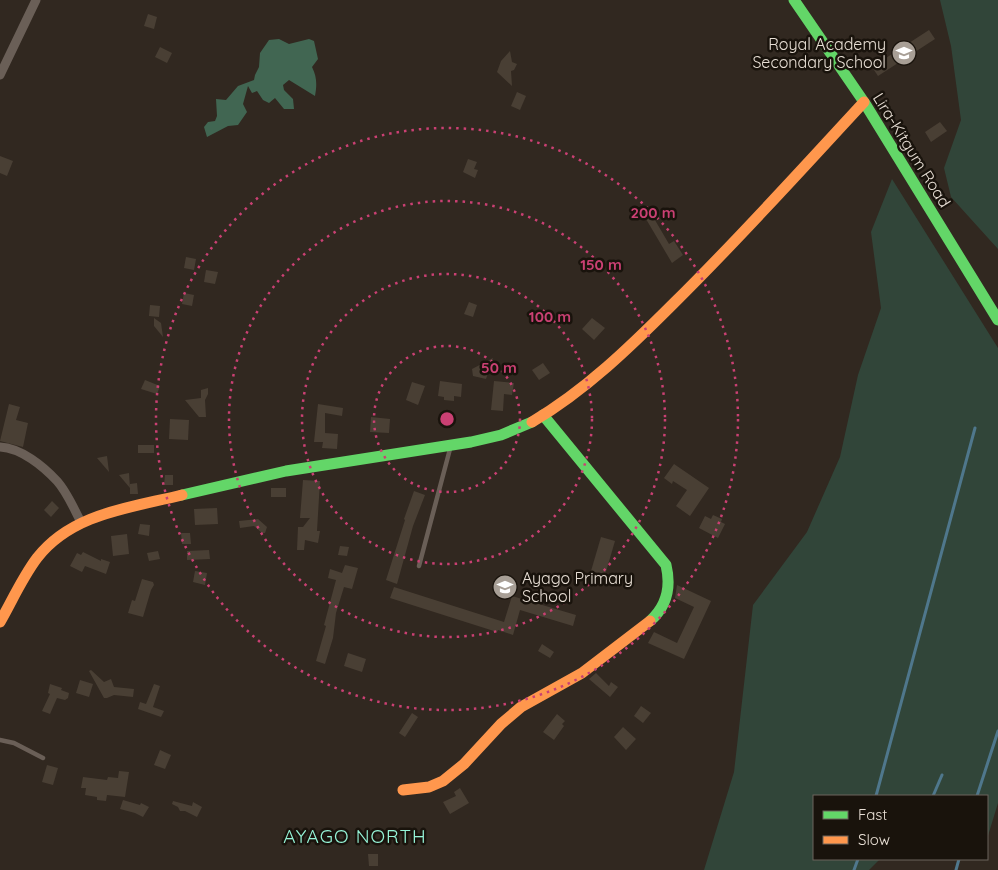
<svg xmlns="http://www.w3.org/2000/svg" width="998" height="870" font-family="Quicksand,sans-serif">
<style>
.green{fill:#314539}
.forest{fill:#416652}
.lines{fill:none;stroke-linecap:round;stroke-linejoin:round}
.stream{stroke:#4f778c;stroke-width:3}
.building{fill:#493f34}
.lane{stroke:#6a5f57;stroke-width:4.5}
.street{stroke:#6a5f57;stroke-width:9}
.fast{stroke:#63d668;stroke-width:11}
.slow{stroke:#ff974d;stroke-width:11}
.ring{fill:none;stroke:#ca4073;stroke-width:2.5;stroke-dasharray:2.5 5}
.labels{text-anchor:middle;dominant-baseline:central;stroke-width:5;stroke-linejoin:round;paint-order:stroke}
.poi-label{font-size:16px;fill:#e8dfd5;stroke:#19130c;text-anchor:end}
.street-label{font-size:16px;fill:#e8dfd5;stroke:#19130c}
.quarter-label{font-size:19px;letter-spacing:1px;fill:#96f5d8;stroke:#19130c}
.centre{fill:#ca4073;stroke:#19130c;stroke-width:2.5}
.ring-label{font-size:15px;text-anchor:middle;font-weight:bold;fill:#ca4073;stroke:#19130c;stroke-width:5;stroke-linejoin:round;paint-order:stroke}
</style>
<rect width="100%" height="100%" fill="#312820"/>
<g class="green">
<polygon points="940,0 998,0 998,249 951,197 944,168 961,120 951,46"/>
<polygon points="892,179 998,348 998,803 987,839 987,796 814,796 814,859 880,859 869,870 704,870 734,772 753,605 807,532 840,457 858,375 881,308 871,232"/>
</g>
<path class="forest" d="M279 39 289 44 309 39 314 41 318 59 312 67C317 77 317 85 315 96L289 80 283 85 284 90 293 99 294 109H284L275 98 269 103 263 100 257 91 252 93 248 86 243 104 247 112 238 125 228 126 207 137 204 127 208 122 215 121 217 116 216 99 226 100 238 86 254 80 255 75 259 67 260 53 269 40Z"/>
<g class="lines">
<g class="stream">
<polyline points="876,796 975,428"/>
<polyline points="933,796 942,775"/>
<polyline points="977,796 998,731"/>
<polyline points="854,870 858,859"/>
<polyline points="956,870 959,859"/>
</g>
</g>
<g class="building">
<polygon points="148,14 157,17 154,29 144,26"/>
<polygon points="929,30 935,39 878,76 872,67"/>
<polygon points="160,47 172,53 167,63 155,57"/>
<polygon points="510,51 512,62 517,64 514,70 511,71 512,86 497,72 501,61"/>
<polygon points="517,92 526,96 520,110 511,106"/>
<polygon points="940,122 947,131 931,142 925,132"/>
<polygon points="0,156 13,161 7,176 0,173"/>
<polygon points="468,159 477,162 474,169 478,170 475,178 463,172"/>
<polygon points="652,215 669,244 674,241 683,255 672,263 646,219"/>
<polygon points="186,257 196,259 194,270 184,268"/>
<polygon points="206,270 218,272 215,284 204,282"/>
<polygon points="184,293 194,295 192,306 182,304"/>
<polygon points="469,302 477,305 473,317 464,314"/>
<polygon points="150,305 160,306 159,317 149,316"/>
<polygon points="154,318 161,323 163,337 154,326"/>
<polygon points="592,318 605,328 594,340 582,329"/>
<polygon points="493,358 486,379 473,376 472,369"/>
<polygon points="543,363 550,373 539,380 532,370"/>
<polygon points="145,380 160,386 157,394 141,389"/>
<polygon points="440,381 462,384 461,397 454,396 454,401 444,400 444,397 438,396"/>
<polygon points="494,381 514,383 512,395 504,394 503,411 491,410"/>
<polygon points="412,382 425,386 418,405 406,400"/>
<polygon points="208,388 208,394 205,400 206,417 199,417 185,400 201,398 201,390"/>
<polygon points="9,404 20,407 16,420 28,423 23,447 0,441"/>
<polygon points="318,404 343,408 342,416 325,413 325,433 338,434 337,449 322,448 323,442 314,442"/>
<polygon points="371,417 390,419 389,433 370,432"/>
<polygon points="170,419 189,420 188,440 169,439"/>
<rect x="138" y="445" width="16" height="8"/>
<polygon points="107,456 109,472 97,458"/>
<polygon points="674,464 709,488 690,516 676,506 687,490 673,481 672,484 664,478"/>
<polygon points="129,473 130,488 119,475"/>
<polygon points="165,475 173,475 173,485 164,485"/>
<polygon points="303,480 320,481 317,531 320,531 318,543 305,540 304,550 297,550 298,527 303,527 310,518 300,518"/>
<polygon points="137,483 138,494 130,494 130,484"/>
<rect x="271" y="488" width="15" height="9"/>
<polygon points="414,491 425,495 413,526 397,584 386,580 405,520 404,519"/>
<polygon points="52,501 59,508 51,517 44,510"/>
<polygon points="217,508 218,524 195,525 194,509"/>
<polygon points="713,515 722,519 721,522 725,524 718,538 699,528 705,516 711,519"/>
<polygon points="258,519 267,527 265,533 262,533 254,526 240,528 239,521"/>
<polygon points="140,524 150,525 149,536 138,534"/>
<polygon points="181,533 190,533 191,544 182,544"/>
<polygon points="127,534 129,554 113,556 111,536"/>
<polygon points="601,537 615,541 605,575 591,571"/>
<polygon points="340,546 349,547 347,556 338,555"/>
<polygon points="209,550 210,559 187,560 187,551"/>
<polygon points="158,551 160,559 149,561 147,553"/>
<polygon points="83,552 101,561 101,559 110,562 106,574 85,566 82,572 70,566 77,553 81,555"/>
<polygon points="345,565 358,568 352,589 344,587 336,613 333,638 325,664 316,661 326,626 324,625 336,580 328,578 330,569 342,573"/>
<polygon points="195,571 207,573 205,585 193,582"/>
<polygon points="142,579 153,582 154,585 151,590 143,617 128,613 132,600 135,601"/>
<polygon points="677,585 711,601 684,659 648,643 654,632 677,643 694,607 675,598"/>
<polygon points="394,587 504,622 512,596 576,615 573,626 520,610 513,635 498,630 497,632 390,598"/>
<polygon points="542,644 554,652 550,658 538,651"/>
<polygon points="348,653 366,659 362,672 344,666"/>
<polygon points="91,670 104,682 111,679 114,687 134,689 133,697 114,695 107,698 104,698 89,671"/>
<polygon points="596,673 609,686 611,682 618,687 610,697 589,679"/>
<polygon points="80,680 93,684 89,697 76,693"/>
<polygon points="50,684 62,688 61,690 69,693 68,698 65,700 57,698 50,714 42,711 50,694 48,693"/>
<polygon points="154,684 160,686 153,707 164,711 161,717 138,709 140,702 146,704"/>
<polygon points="641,706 651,713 643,723 634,716"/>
<polygon points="412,713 418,717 405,737 399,733"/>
<polygon points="557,714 565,721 562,724 564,726 554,740 543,732"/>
<polygon points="623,727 636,739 626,750 614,737"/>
<polygon points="160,750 171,755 165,769 154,765"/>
<polygon points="47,765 58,768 53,785 42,782"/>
<polygon points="119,771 129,772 125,797 107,795 106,801 97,800 97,797 85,795 86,788 81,788 83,777 107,780 108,777 118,778"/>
<polygon points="460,788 469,803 450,814 443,802 456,796 454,792"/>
<polygon points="123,800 140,805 141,803 149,807 143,817 135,813 120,809"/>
<polygon points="173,801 192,806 193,802 202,807 197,817 185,811 180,811 178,807 172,804"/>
<polygon points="368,854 378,854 378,866 369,866"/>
</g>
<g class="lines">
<g class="lane">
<polyline points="419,566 450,449"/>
<polyline points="0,740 14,743 43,758"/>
</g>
<g class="street">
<polyline points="0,75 36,0"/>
<path d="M0 447C21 448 43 466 57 481 67 492 74 509 81 522"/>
</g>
<g class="fast">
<polyline points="794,0 864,102 998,320"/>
<path d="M543 415 666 565C671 586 667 606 650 621"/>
<polyline points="182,495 286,471 471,442 501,435 532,422"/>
</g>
<g class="slow">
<path d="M532 422C586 390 630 347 674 303 740 238 801 170 864 102"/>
<path d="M0 622C12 601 22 578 37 558 72 513 130 508 182 495"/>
<polyline points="403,790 429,787 443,781 464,764 501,724 521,707 582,673 650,621"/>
</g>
</g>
<g class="ring">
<circle cx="447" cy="419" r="73"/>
<circle cx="447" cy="419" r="145"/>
<circle cx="447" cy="419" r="218"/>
<circle cx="447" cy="419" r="291"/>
</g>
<defs>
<symbol id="school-disc" viewBox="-11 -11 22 22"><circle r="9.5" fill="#a89f96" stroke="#19130c"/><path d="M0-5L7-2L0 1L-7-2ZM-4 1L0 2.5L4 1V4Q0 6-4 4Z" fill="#fff"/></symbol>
</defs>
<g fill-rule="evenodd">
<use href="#school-disc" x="890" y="39" width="28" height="28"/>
<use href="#school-disc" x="491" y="573" width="28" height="28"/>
</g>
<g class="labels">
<g class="poi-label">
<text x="886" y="44">Royal Academy<tspan x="886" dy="18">Secondary School</tspan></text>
<text x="522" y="578" text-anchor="start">Ayago Primary<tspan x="522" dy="18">School</tspan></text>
</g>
<g class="street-label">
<text transform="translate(912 150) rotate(58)">Lira-Kitgum Road</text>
</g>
<g class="quarter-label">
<text x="355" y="836">AYAGO NORTH</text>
</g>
</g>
<circle cx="447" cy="419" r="8" class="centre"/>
<g class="ring-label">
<text x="653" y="218">200 m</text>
<text x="601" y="270">150 m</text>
<text x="550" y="322">100 m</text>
<text x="499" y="373">50 m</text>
</g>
<rect x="813" y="795" width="175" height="65" fill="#19130c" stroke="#6c655c"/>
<rect x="823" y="811" width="25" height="8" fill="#63d668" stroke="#6c655c"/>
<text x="858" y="820" font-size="15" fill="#e8dfd5">Fast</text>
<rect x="823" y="836" width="25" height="8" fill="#ff974d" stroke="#6c655c"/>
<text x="858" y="845" font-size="15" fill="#e8dfd5">Slow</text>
</svg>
